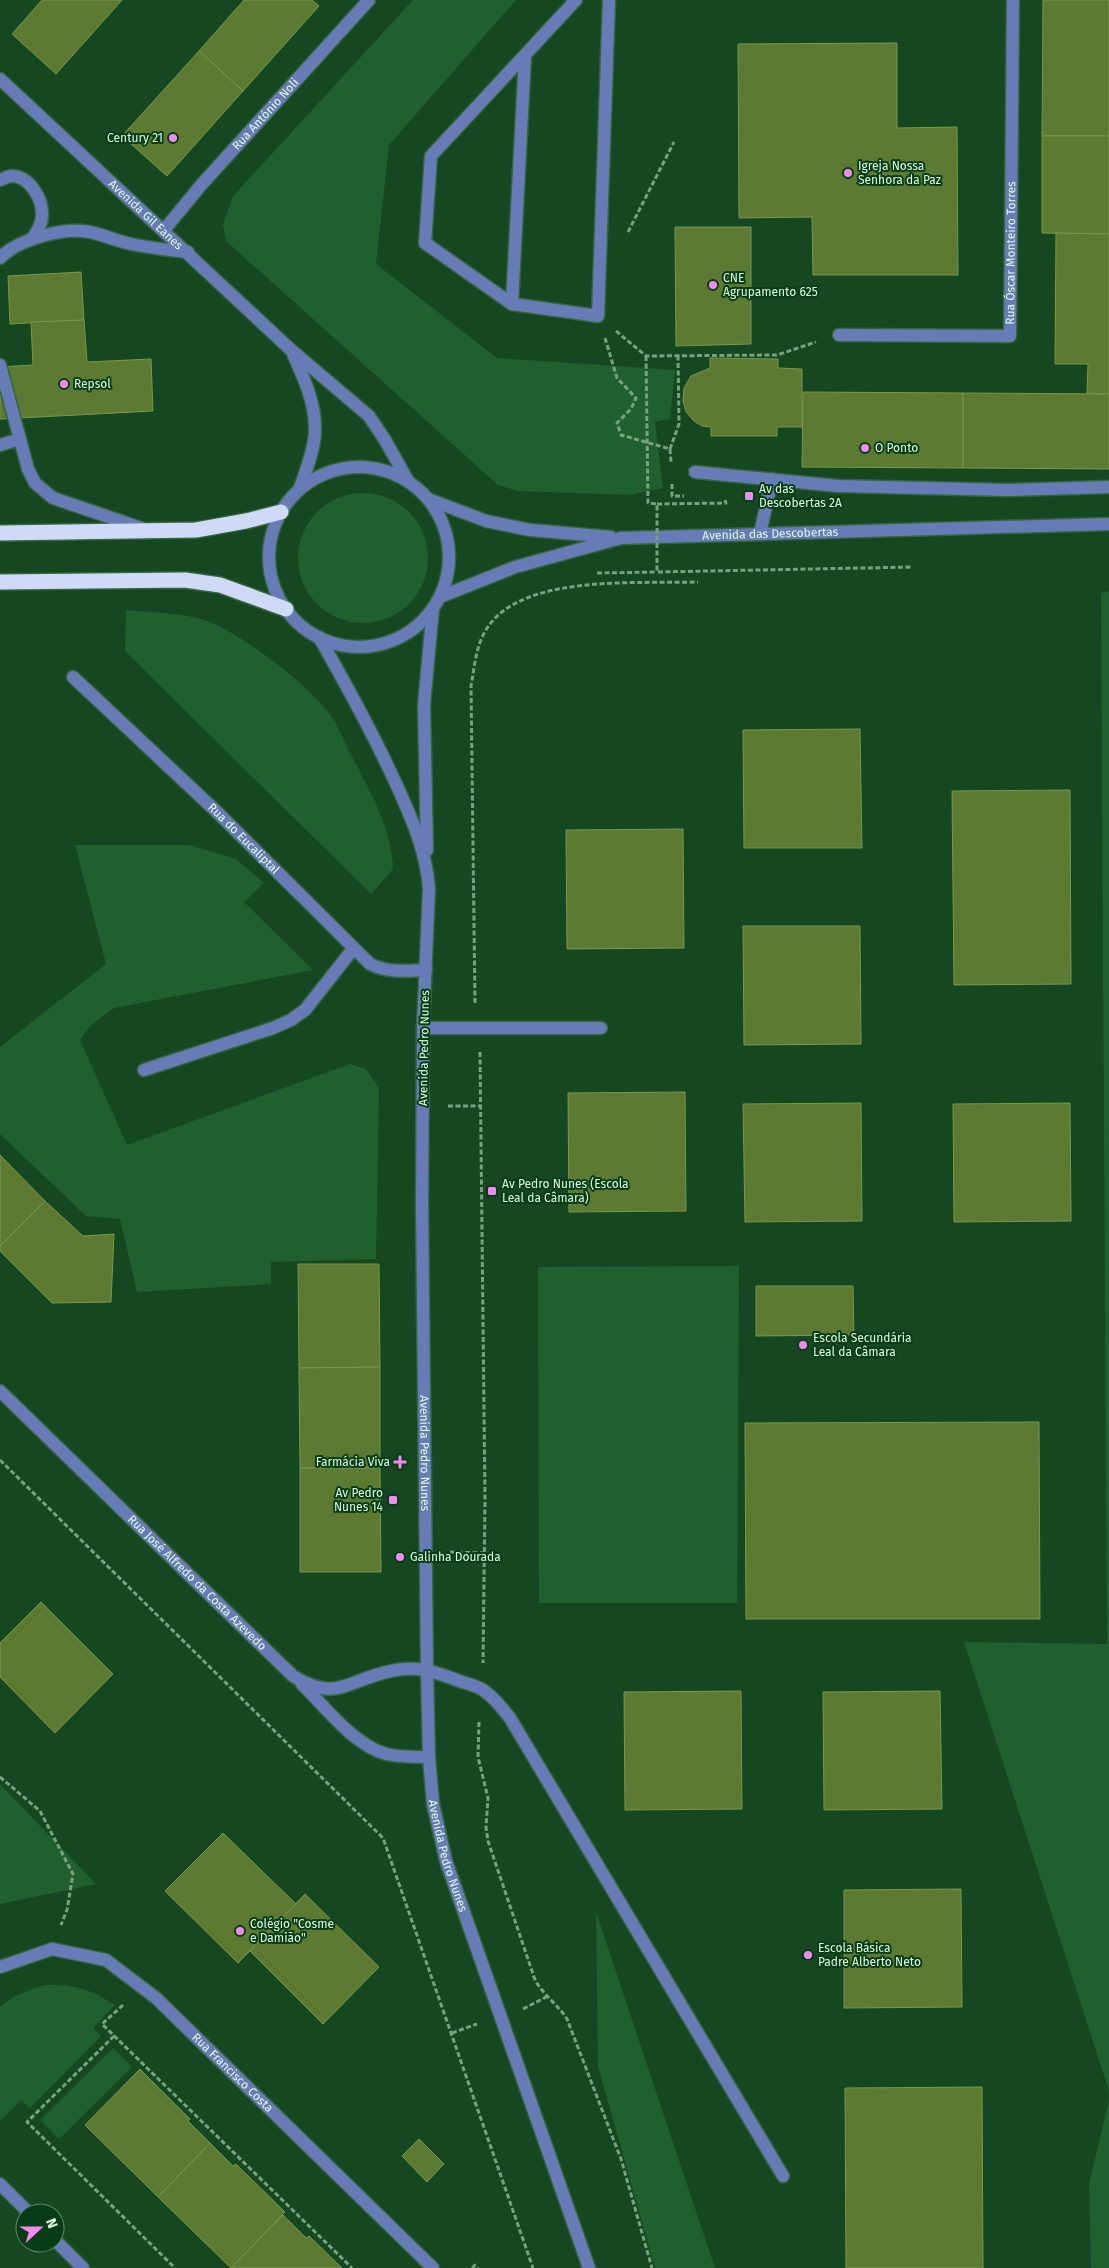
<svg xmlns="http://www.w3.org/2000/svg" width="1109" height="2268" font-family="'Fira Sans',sans-serif">
<style>
.green{fill:#20602e}
.building{fill:#5d7a32;stroke:#79984f}
.lines{fill:none;stroke-linecap:round;stroke-linejoin:round}
.minor-casing{stroke:#35643f;stroke-width:15}
.highway-casing{stroke:#35643f;stroke-width:18}
.path{stroke:#78a27f;stroke-width:3;stroke-dasharray:5 2.5;stroke-linecap:butt}
.minor{stroke:#677cb6;stroke-width:12}
.highway{stroke:#cedaf6;stroke-width:15}
.path-bridge{stroke:#78a27f;stroke-width:3;stroke-dasharray:5 2.5;stroke-linecap:butt}
.poi-dot{fill:#f38af1;stroke:#073c16;stroke-width:2}
.labels{text-anchor:middle;dominant-baseline:central;stroke-width:4;stroke-linejoin:round;paint-order:stroke}
.street-label{font-size:12px;fill:#dcfddf;stroke:#073c16}
.poi-label{font-size:12px;fill:#dcfddf;stroke:#073c16;text-anchor:start}
</style>
<rect width="100%" height="100%" fill="#154720"/>
<g class="green">
<polygon points="413,0 516,0 389,145 376,264 497,358 675,370 670,419 655,422 663,488 630,495 518,491 498,485 226,241 223,224 233,196"/>
<circle cx="363" cy="558" r="65"/>
<polygon points="1109,591 1109,2091 964,1642 1107,1644 1101,593"/>
<path d="M126 610C156 613 191 612 219 626 254 644 304 682 329 713 338 724 343 740 350 753 369 790 392 827 393 869L371 894 125 651Z"/>
<polygon points="75,845 190,845 236,859 264,883 244,902 313,970 114,1008 91,1025 80,1040 127,1145 350,1064 366,1069 379,1088 376,1259 271,1262 271,1284 137,1292 120,1219 86,1216 0,1134 0,1047 106,964"/>
<polygon points="739,1266 737,1603 539,1603 538,1267"/>
<polygon points="0,1784 96,1884 0,1904"/>
<polygon points="596,1912 715,2268 655,2268 598,2066"/>
<path d="M45 1985C75 1984 90 1989 115 2005L93 2028 101 2036 30 2108 21 2100 0 2121V2007C14 1995 28 1990 45 1985Z"/>
<polygon points="113,2048 132,2067 59,2139 40,2120"/>
<polygon points="1109,2100 1109,2268 1091,2268 1089,2184"/>
</g>
<g class="building">
<polygon points="42,0 122,0 56,74 12,34"/>
<polygon points="244,0 312,0 319,6 243,91 199,51"/>
<polygon points="1043,0 1109,0 1109,136 1042,136"/>
<polygon points="897,43 897,128 957,127 958,275 813,275 812,217 739,218 738,44"/>
<polygon points="199,51 243,91 167,176 122,136"/>
<polygon points="1042,136 1109,136 1109,234 1042,233"/>
<polygon points="675,227 751,227 751,344 676,346"/>
<polygon points="1056,233 1109,234 1109,394 1087,393 1088,364 1055,364"/>
<polygon points="81,272 84,320 10,324 8,276"/>
<polygon points="84,320 87,362 151,359 153,411 0,419 0,367 33,365 31,322"/>
<polygon points="710,358 778,359 778,368 802,369 802,427 777,427 777,436 711,436 711,427 702,426 694,421 686,412 683,401 684,388 691,376 710,368"/>
<polygon points="803,392 963,393 963,468 802,467"/>
<polygon points="963,393 1109,394 1109,469 963,468"/>
<polygon points="860,729 862,848 744,848 743,730"/>
<polygon points="1070,790 1071,984 954,985 952,791"/>
<polygon points="683,829 684,948 567,949 566,830"/>
<polygon points="743,926 860,926 861,1044 744,1045"/>
<polygon points="685,1092 686,1211 569,1212 568,1093"/>
<polygon points="861,1103 862,1221 745,1222 743,1104"/>
<polygon points="1070,1103 1071,1221 954,1222 953,1104"/>
<polygon points="0,1155 45,1201 0,1246"/>
<polygon points="45,1201 83,1236 114,1234 111,1302 52,1303 0,1251 0,1246"/>
<polygon points="298,1264 379,1264 380,1367 299,1368"/>
<polygon points="756,1286 853,1286 854,1335 756,1336"/>
<polygon points="380,1367 380,1468 300,1468 299,1368"/>
<polygon points="1039,1422 1040,1619 746,1619 745,1423"/>
<polygon points="300,1468 380,1468 381,1572 300,1572"/>
<polygon points="41,1602 113,1674 55,1733 0,1677 0,1643"/>
<polygon points="741,1691 742,1809 625,1810 624,1692"/>
<polygon points="940,1691 942,1809 824,1810 823,1692"/>
<polygon points="223,1833 296,1904 238,1963 165,1891"/>
<polygon points="961,1889 962,2007 844,2008 844,1890"/>
<polygon points="305,1894 379,1967 323,2024 250,1951"/>
<polygon points="140,2069 190,2119 188,2121 210,2143 158,2197 85,2125"/>
<polygon points="982,2087 983,2268 846,2268 845,2088"/>
<polygon points="419,2139 444,2164 427,2182 402,2156"/>
<polygon points="210,2143 233,2166 236,2164 285,2212 231,2268 158,2197"/>
<polygon points="283,2215 306,2238 309,2236 342,2268 231,2268"/>
</g>
<g class="lines">
<defs>
<g id="minor">
<polyline points="576,0 431,156 425,243 512,304 598,316 609,0"/>
<path id="s1" d="M0 79 290 349 369 416 385 440 408 481"/>
<path d="M0 180C3 179 8 176 12 176 29 176 42 198 42 213 43 223 37 232 32 239"/>
<path id="s2" d="M164 230 202 184 369 0"/>
<path d="M0 258C18 239 64 227 90 232 104 235 117 241 131 244 150 248 169 250 188 252"/>
<polyline points="512,304 525,57"/>
<path id="s3" d="M839 335 1010 336 1013 0"/>
<path d="M293 354C304 378 316 404 315 432 314 451 306 470 300 488"/>
<polyline points="0,365 28,469 35,483 53,498 144,529"/>
<polyline points="0,445 20,439"/>
<circle cx="359" cy="557" r="90"/>
<polyline points="695,472 838,486 1008,490 1109,487"/>
<polyline points="428,499 486,521 530,530 611,537"/>
<polyline points="760,534 772,479"/>
<path id="s4" d="M440 597 515 567 621 538 1109 524"/>
<path id="s5" d="M319 637C347 686 374 735 397 786 412 819 426 851 429 888L423 1028 422 1205 427 1669 429 1757 433 1804 446 1861 589 2268"/>
<path id="s6" d="M73 677 218 813 370 964C388 973 406 971 426 970"/>
<polyline points="427,850 424,705 433,608"/>
<polyline points="423,1028 601,1028"/>
<polyline points="144,1070 273,1028 291,1020 305,1010 353,949"/>
<path id="s7" d="M0 1391 293 1676C337 1703 347 1680 391 1671 419 1665 436 1672 462 1682 469 1684 477 1686 483 1690 494 1697 502 1708 510 1718L783 2176"/>
<path d="M302 1684C325 1707 354 1745 386 1754 400 1757 415 1757 429 1757"/>
<path id="s8" d="M0 1967 52 1949 106 1960 156 1998 433 2268"/>
<polyline points="0,2184 29,2213"/>
<polyline points="55,2240 83,2268"/>
</g>
<g id="highway">
<polyline points="0,533 196,530 246,521 281,512"/>
<polyline points="0,582 185,580 220,585 286,609"/>
</g>
</defs>
<use href="#minor" class="minor-casing"/>
<use href="#highway" class="highway-casing"/>
<g class="path">
<polyline points="628,232 674,142"/>
<polyline points="616,331 646,356 777,355 816,342"/>
<polyline points="605,338 617,378 636,398 631,409 617,423 621,435 670,449 671,462"/>
<polyline points="670,449 679,424 678,355"/>
<polyline points="672,484 672,496 684,496"/>
<polyline points="657,504 726,503 725,500"/>
<polyline points="597,573 657,572"/>
<path d="M475 1003 471 686C475 664 476 642 490 624 528 574 641 584 698 582"/>
<polyline points="480,1052 485,1499 483,1663"/>
<polyline points="448,1106 481,1106"/>
<polyline points="0,1460 383,1838 533,2268"/>
<polyline points="450,1552 484,1553"/>
<path d="M479 1722 478 1757 488 1798 486 1827 488 1841 534 1977C541 1994 557 2003 567 2019L621 2159 652 2268"/>
<polyline points="0,1777 40,1811 73,1874 67,1910 61,1925"/>
<polyline points="123,2005 102,2024 352,2268"/>
<polyline points="523,2009 548,1996"/>
<polyline points="452,2033 477,2024"/>
<polyline points="114,2036 27,2122 175,2268"/>
<polyline points="472,2268 475,2265 478,2268"/>
</g>
<use href="#minor" class="minor"/>
<use href="#highway" class="highway"/>
<polyline class="path-bridge" points="646,356 648,503 657,504 657,572 913,567"/>
</g>
<g class="poi-dot">
<circle cx="173" cy="138" r="5"/>
<circle cx="848" cy="173" r="5"/>
<circle cx="713" cy="285" r="5"/>
<circle cx="64" cy="384" r="5"/>
<circle cx="865" cy="448" r="5"/>
<rect x="744" y="491" width="10" height="10" rx="2.5"/>
<rect x="487" y="1186" width="10" height="10" rx="2.5"/>
<circle cx="803" cy="1345" r="5"/>
<path d="M397.5 1454.5h5v5h5v5h-5v5h-5v-5h-5v-5h5z"/>
<rect x="388" y="1495" width="10" height="10" rx="2.5"/>
<circle cx="400" cy="1557" r="5"/>
<circle cx="240" cy="1931" r="5"/>
<circle cx="808" cy="1955" r="5"/>
</g>
<g class="labels">
<g class="street-label">
<text stroke="none"><textPath href="#s2" startOffset="154">Rua António Noli</textPath></text>
<text stroke="none"><textPath href="#s1" startOffset="199">Avenida Gil Eanes</textPath></text>
<text stroke="none"><textPath href="#s3" startOffset="254">Rua Óscar Monteiro Torres</textPath></text>
<text stroke="none"><textPath href="#s4" startOffset="340">Avenida das Descobertas</textPath></text>
<text stroke="none"><textPath href="#s6" startOffset="235">Rua do Eucaliptal</textPath></text>
<text transform="translate(424 1048) rotate(-89)">Avenida Pedro Nunes</text>
<text stroke="none"><textPath href="#s5" startOffset="841">Avenida Pedro Nunes</textPath></text>
<text stroke="none"><textPath href="#s7" startOffset="275">Rua José Alfredo da Costa Azevedo</textPath></text>
<text stroke="none"><textPath href="#s5" startOffset="1246">Avenida Pedro Nunes</textPath></text>
<text stroke="none"><textPath href="#s8" startOffset="280">Rua Francisco Costa</textPath></text>
</g>
<g class="poi-label">
<text x="163" y="138" text-anchor="end">Century 21</text>
<text x="858" y="166">Igreja Nossa<tspan x="858" dy="14">Senhora da Paz</tspan></text>
<text x="723" y="278">CNE<tspan x="723" dy="14">Agrupamento 625</tspan></text>
<text x="74" y="384">Repsol</text>
<text x="875" y="448">O Ponto</text>
<text x="759" y="489">Av das<tspan x="759" dy="14">Descobertas 2A</tspan></text>
<text x="502" y="1184">Av Pedro Nunes (Escola<tspan x="502" dy="14">Leal da Câmara)</tspan></text>
<text x="813" y="1338">Escola Secundária<tspan x="813" dy="14">Leal da Câmara</tspan></text>
<text x="390" y="1462" text-anchor="end">Farmácia Viva</text>
<text x="383" y="1493" text-anchor="end">Av Pedro<tspan x="383" dy="14">Nunes 14</tspan></text>
<text x="410" y="1557">Galinha Dourada</text>
<text x="250" y="1924">Colégio "Cosme<tspan x="250" dy="14">e Damião"</tspan></text>
<text x="818" y="1948">Escola Básica<tspan x="818" dy="14">Padre Alberto Neto</tspan></text>
</g>
</g>
<g transform="translate(40 2228) rotate(69)"><circle r="24" fill="#073c16" stroke="#5c8966"/>
<path d="M0-4L9 19L0 12L-9 19Z" fill="#f38af1"/>
<text y="-8" font-size="14" font-weight="bold" text-anchor="middle" fill="#dcfddf">N</text>
</g>
</svg>
